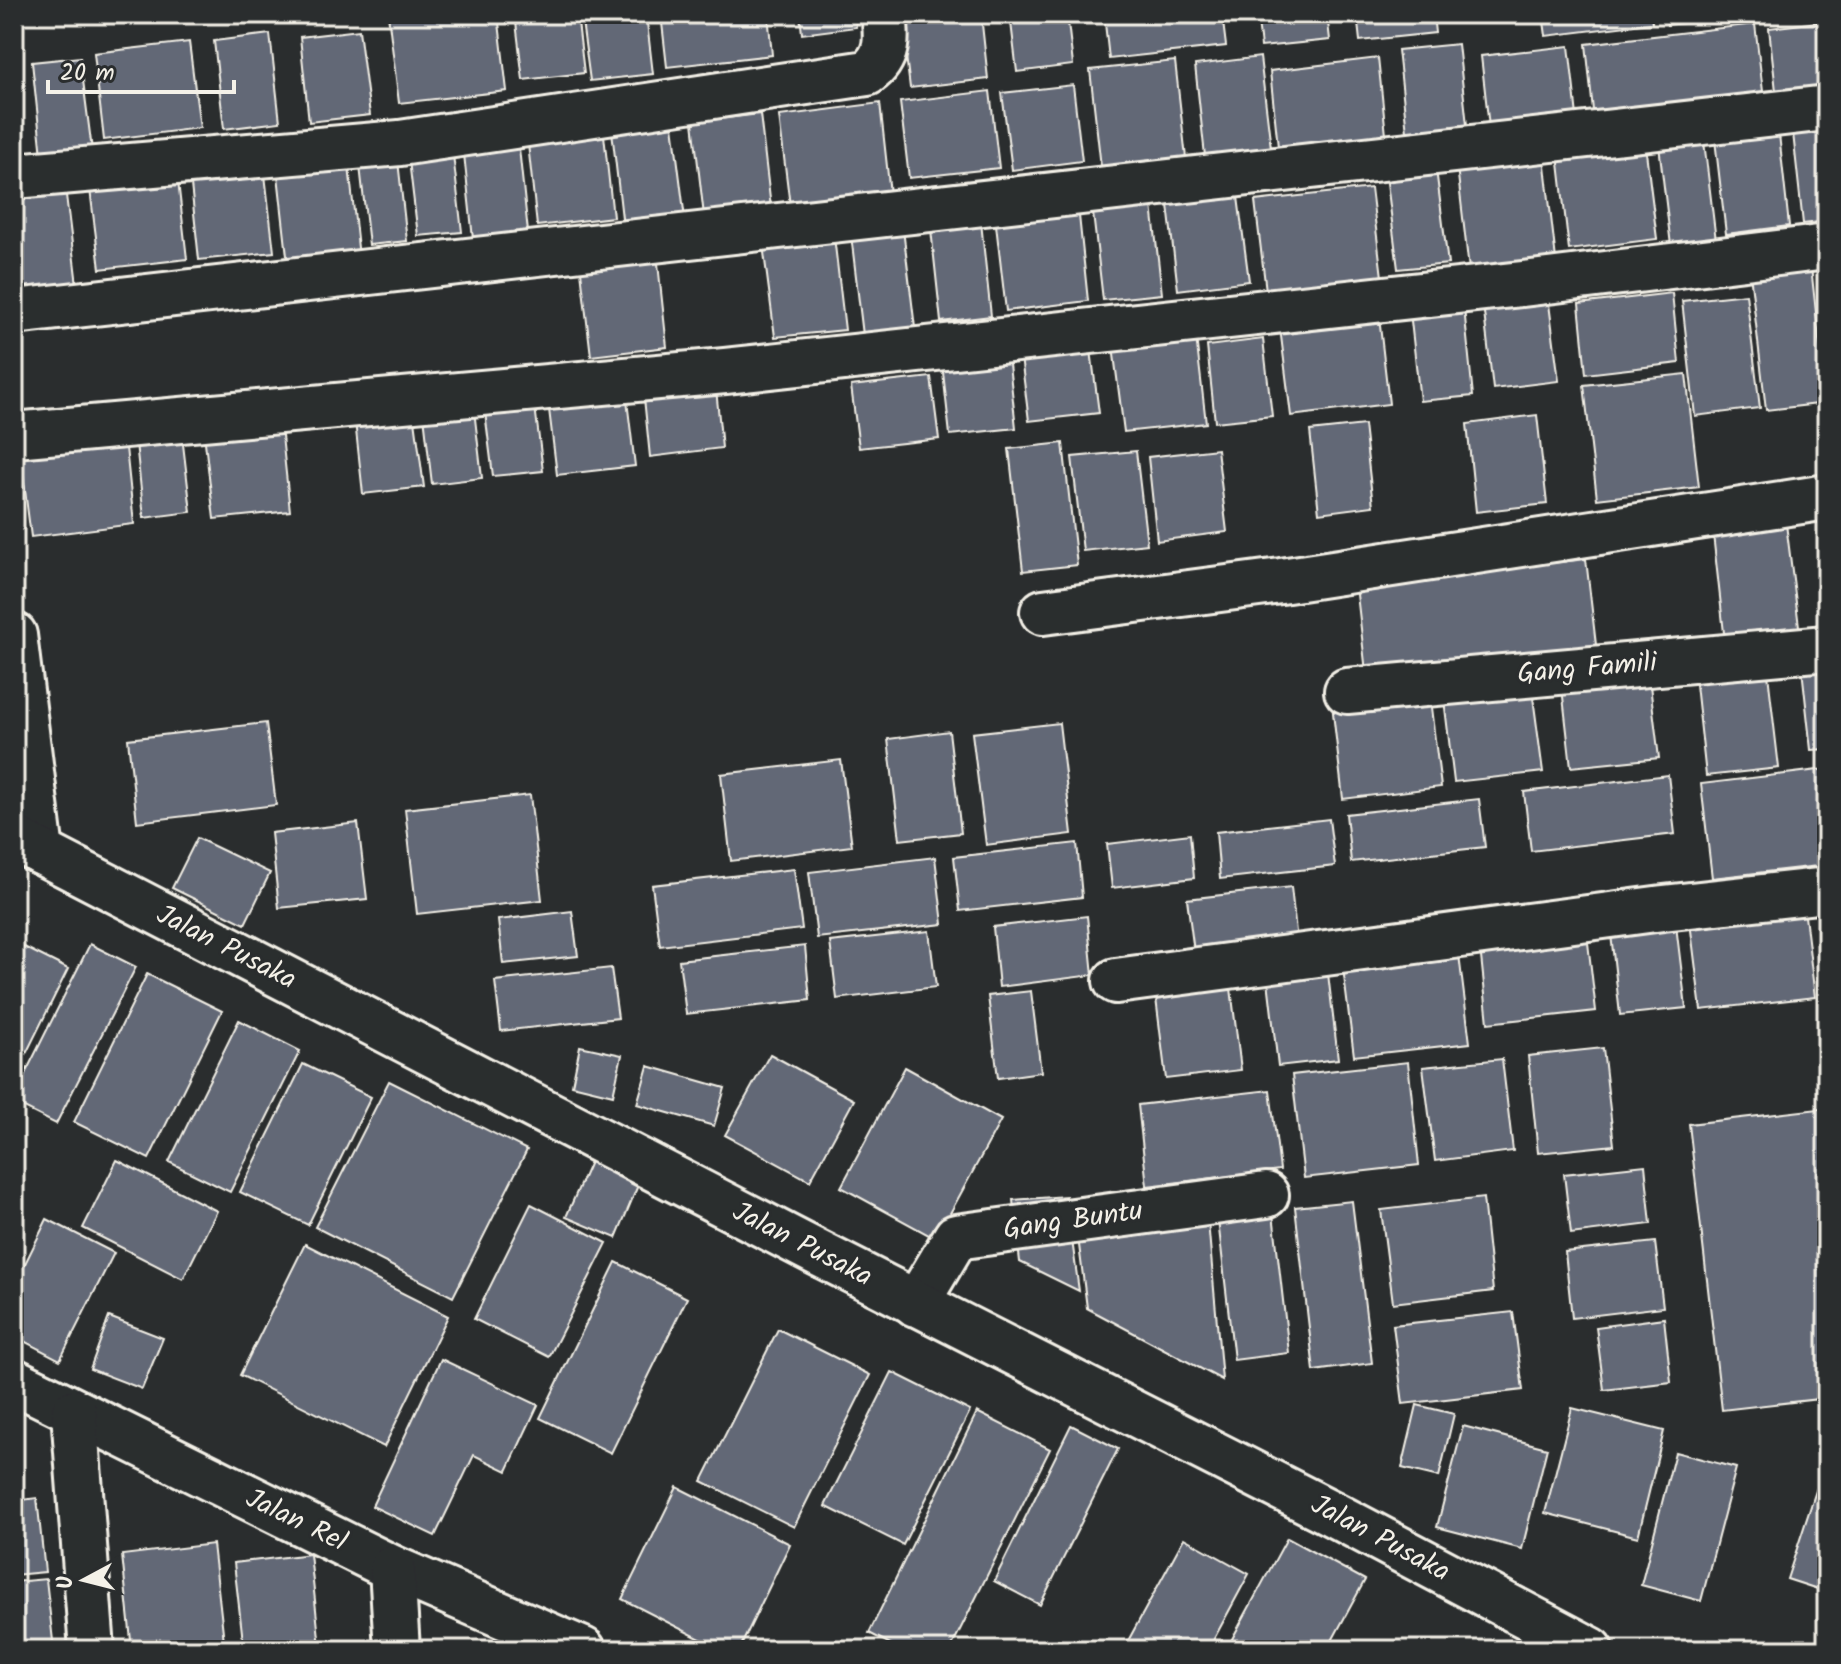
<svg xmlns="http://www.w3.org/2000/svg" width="1841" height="1664" font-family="Kalam,sans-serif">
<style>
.building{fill:#626776;stroke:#f4f1e8;stroke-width:2}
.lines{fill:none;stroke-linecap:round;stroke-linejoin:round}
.minor-casing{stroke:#f4f1e8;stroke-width:50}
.secondary-casing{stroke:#f4f1e8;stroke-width:50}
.minor{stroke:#2a2d2e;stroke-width:44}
.secondary{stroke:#2a2d2e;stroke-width:44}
.labels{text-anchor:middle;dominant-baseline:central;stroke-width:6;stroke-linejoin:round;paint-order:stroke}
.street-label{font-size:28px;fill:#f4f1e8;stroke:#2a2d2e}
</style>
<rect width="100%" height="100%" fill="#2a2d2e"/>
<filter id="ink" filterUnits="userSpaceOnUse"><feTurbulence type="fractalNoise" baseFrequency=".0125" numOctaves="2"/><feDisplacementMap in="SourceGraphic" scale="16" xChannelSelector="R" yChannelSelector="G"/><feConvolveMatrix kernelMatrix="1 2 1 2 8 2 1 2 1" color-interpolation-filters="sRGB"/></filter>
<g filter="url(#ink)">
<g class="building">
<polygon points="388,14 498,14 507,91 399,103"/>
<polygon points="515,14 577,14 584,73 523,80"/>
<polygon points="581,14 646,14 653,74 590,81"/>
<polygon points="661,14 768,14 772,55 667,67"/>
<polygon points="800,14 855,14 856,27 802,34"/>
<polygon points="1010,14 1067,14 1073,65 1017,72"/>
<polygon points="1104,14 1222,14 1226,46 1109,59"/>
<polygon points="1257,14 1327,14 1330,40 1261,47"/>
<polygon points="1357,14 1433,14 1435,33 1360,41"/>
<polygon points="1543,14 1651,14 1652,23 1546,36"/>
<polygon points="1665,14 1739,14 1739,17 1667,25"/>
<polygon points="1761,14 1827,14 1762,21"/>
<polygon points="981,15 988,79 910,88 902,23"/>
<polygon points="1827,21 1827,94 1777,100 1769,28"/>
<polygon points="1755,24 1764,100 1594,120 1586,44"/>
<polygon points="359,30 370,115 309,122 300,37"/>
<polygon points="270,34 280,122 224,129 214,41"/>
<polygon points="189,42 200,128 104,140 94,53"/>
<polygon points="1458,44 1468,134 1408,141 1398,50"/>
<polygon points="1569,46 1577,116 1489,127 1481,56"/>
<polygon points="80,57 92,150 42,156 32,62"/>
<polygon points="1260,57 1271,148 1205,156 1195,65"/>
<polygon points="1378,58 1386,135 1278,147 1270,71"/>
<polygon points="1175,61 1186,158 1101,167 1090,70"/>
<polygon points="1073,85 1082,161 1012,170 1002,93"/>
<polygon points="990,91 999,168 909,178 900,102"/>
<polygon points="880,103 890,194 790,206 779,116"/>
<polygon points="760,114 771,208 704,216 693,122"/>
<polygon points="673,125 685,219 623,227 612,131"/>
<polygon points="1778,125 1789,226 1726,234 1714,131"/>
<polygon points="1827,129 1827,221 1803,224 1793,133"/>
<polygon points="1703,133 1717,249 1672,254 1658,137"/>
<polygon points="604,135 613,217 537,226 528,144"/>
<polygon points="1645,144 1657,239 1569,250 1558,154"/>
<polygon points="452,146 462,232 418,236 408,152"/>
<polygon points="519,148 528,232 473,239 464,154"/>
<polygon points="1543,148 1557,268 1470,278 1456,158"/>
<polygon points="397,152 407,241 369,245 359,157"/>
<polygon points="348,157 359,257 288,265 277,166"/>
<polygon points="1435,161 1448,264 1398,269 1385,167"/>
<polygon points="176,164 187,259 100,269 88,173"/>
<polygon points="264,166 274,252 199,260 190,175"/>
<polygon points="65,187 78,293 14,299 14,192"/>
<polygon points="1371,188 1382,277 1266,291 1255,201"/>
<polygon points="1238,197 1249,281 1178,290 1168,205"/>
<polygon points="1152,205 1162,294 1103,300 1093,213"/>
<polygon points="1078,206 1088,301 1006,311 995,216"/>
<polygon points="981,222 991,316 941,322 931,229"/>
<polygon points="833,228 845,330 775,337 762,237"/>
<polygon points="903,229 915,328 863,335 851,235"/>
<polygon points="657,254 667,347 591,356 580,263"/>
<polygon points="1811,267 1826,403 1766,410 1750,273"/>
<polygon points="1672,293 1679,363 1586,374 1579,304"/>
<polygon points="1746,294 1760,408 1695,416 1682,301"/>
<polygon points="1548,296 1559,381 1493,389 1483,304"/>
<polygon points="1463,298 1473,396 1420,401 1409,303"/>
<polygon points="1379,317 1389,404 1291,416 1280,328"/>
<polygon points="1195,328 1206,423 1124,432 1112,339"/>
<polygon points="1263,339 1272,416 1215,422 1207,346"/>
<polygon points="1091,350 1099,413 1029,421 1021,357"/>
<polygon points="1008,355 1016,428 950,435 942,363"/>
<polygon points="1686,374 1699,487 1597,499 1584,385"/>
<polygon points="931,377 939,439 859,448 851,386"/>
<polygon points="715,379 722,448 650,457 643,388"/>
<polygon points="625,384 635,466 557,475 547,393"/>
<polygon points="534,398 543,471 493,476 484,404"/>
<polygon points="413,405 424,487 363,494 354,412"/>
<polygon points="474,410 482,478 432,484 424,416"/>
<polygon points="1537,415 1547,504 1476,512 1467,424"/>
<polygon points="280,417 290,511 214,519 203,425"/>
<polygon points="1364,425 1373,506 1319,513 1310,431"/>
<polygon points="181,427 191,512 144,518 135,433"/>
<polygon points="125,438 134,524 31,537 20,451"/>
<polygon points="1063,443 1077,565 1023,571 1009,449"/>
<polygon points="1217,449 1227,532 1157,541 1148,457"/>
<polygon points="1136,451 1147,544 1083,551 1072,457"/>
<polygon points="1827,505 1827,583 1818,506"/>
<polygon points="1785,516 1800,634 1725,642 1712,525"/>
<polygon points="1586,559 1598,662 1368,689 1356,586"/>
<polygon points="1766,657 1779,768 1706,776 1694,666"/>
<polygon points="1827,657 1827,749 1811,750 1801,660"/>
<polygon points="1648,669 1659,758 1571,767 1561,679"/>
<polygon points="1531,682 1543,772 1454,782 1443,691"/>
<polygon points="1429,692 1441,787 1343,799 1332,704"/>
<polygon points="266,723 276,805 137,822 128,739"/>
<polygon points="1059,723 1072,834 986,845 972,733"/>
<polygon points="949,731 961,833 900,840 888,739"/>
<polygon points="841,760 852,846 731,861 721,774"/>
<polygon points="1827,769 1827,865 1712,878 1701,784"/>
<polygon points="1668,775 1675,834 1531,851 1524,792"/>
<polygon points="530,795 542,900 417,914 405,809"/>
<polygon points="1479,799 1485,847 1351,862 1346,814"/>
<polygon points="1329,819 1335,866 1220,879 1216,832"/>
<polygon points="358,823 367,899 279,908 271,833"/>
<polygon points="1190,834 1194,878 1112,888 1107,844"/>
<polygon points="197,838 270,873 245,924 172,888"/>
<polygon points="1077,843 1082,897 960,911 954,857"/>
<polygon points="935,857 943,924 817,938 809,872"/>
<polygon points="794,869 802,929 660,946 652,885"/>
<polygon points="1291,887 1297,941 1194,952 1187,899"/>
<polygon points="1804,908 1815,997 1701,1010 1690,922"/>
<polygon points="572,911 578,956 503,964 498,920"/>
<polygon points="1087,916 1093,975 999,987 993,927"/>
<polygon points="1675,917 1686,1008 1620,1015 1610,925"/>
<polygon points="929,931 936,987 837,999 830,942"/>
<polygon points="1587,934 1596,1011 1488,1023 1480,947"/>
<polygon points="14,942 68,969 14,1078"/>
<polygon points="90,944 136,967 56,1124 14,1103 14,1096"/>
<polygon points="805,946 810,1000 686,1014 679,960"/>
<polygon points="1458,947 1470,1043 1354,1056 1342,960"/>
<polygon points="1327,965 1338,1059 1278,1066 1267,972"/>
<polygon points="611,968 618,1018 501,1031 495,981"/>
<polygon points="147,974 222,1011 149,1159 74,1122"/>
<polygon points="1230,980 1241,1070 1166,1079 1155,990"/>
<polygon points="1031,991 1041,1072 998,1078 988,996"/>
<polygon points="239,1020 300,1051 230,1192 169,1162"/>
<polygon points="580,1046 622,1055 613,1095 572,1085"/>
<polygon points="1603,1048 1614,1145 1538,1153 1528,1056"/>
<polygon points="770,1054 854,1100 810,1181 725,1135"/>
<polygon points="1502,1059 1513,1151 1435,1161 1423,1067"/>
<polygon points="1408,1062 1419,1165 1304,1178 1292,1075"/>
<polygon points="303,1064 371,1097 308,1225 240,1192"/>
<polygon points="648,1066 725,1088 714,1126 637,1104"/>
<polygon points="905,1067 1001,1120 936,1239 841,1187"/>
<polygon points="389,1081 527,1150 453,1297 315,1227"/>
<polygon points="1270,1090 1280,1170 1147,1186 1138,1105"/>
<polygon points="1827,1108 1827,1398 1722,1410 1689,1124"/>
<polygon points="592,1157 641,1178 616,1238 566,1217"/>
<polygon points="117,1160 217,1211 183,1279 83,1228"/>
<polygon points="1645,1165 1651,1224 1571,1234 1564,1174"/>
<polygon points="1066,1196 1079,1291 1020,1262 1013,1200"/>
<polygon points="1483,1198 1493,1291 1393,1303 1381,1210"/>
<polygon points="1352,1201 1372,1363 1314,1371 1295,1207"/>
<polygon points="531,1204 607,1243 549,1357 474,1319"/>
<polygon points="1207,1210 1222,1380 1087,1308 1077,1229"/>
<polygon points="1273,1213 1289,1353 1234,1360 1218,1220"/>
<polygon points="47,1219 114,1253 60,1360 14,1336 14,1286"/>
<polygon points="1655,1242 1663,1307 1572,1318 1565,1252"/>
<polygon points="305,1244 448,1316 384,1447 240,1375"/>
<polygon points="616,1262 687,1298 611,1453 540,1418"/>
<polygon points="1513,1312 1523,1390 1403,1404 1393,1325"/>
<polygon points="109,1317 163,1338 142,1389 90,1369"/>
<polygon points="1664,1318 1671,1382 1604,1390 1596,1327"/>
<polygon points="778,1329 870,1375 794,1527 702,1481"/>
<polygon points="441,1359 538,1405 507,1471 474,1455 435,1536 372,1506"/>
<polygon points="892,1372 970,1411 903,1545 825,1506"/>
<polygon points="1417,1405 1454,1414 1439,1477 1402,1468"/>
<polygon points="1572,1408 1664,1431 1638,1537 1545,1513"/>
<polygon points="977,1412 1050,1449 950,1650 902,1650 869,1633"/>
<polygon points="1071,1425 1118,1449 1040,1605 994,1581"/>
<polygon points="1463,1426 1547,1448 1522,1549 1437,1527"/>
<polygon points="1675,1452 1736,1468 1701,1601 1641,1585"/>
<polygon points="1827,1457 1827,1592 1787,1579"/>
<polygon points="677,1487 790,1544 739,1650 722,1650 622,1599"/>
<polygon points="37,1498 45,1572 14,1575 14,1501"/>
<polygon points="1184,1538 1249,1574 1208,1650 1123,1650"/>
<polygon points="1287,1538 1365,1580 1327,1650 1226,1650"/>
<polygon points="213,1544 225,1650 132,1650 122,1555"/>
<polygon points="310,1554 320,1647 244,1650 234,1563"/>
<polygon points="46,1579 54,1650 14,1650 14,1582"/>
</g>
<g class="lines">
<defs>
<g id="minor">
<path d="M14 176 400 143 867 73C889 58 887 37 884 14"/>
<polyline points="14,312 1827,108"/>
<polyline points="14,435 725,371 1531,283 1827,247"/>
<polyline points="1043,612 1281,581 1827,497"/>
<polyline points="14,635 41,852"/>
<polyline points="1347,691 1827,648"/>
<polyline points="1116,981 1663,908 1827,890"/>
<polyline points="916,1304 956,1237 1266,1195"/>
<polyline points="14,1381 392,1568 583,1650"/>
<polyline points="74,1412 92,1650"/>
<polyline points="392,1568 397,1650"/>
</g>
<polyline id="secondary" points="14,838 816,1252 1331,1513 1591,1650"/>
</defs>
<use href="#minor" class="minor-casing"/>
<use href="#secondary" class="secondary-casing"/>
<use href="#minor" class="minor"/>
<use href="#secondary" class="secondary"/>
</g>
</g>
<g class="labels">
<g class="street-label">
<text transform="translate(1587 669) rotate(-5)">Gang Famili</text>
<text transform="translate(226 948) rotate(27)">Jalan Pusaka</text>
<text transform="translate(1073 1221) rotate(-8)">Gang Buntu</text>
<text transform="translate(802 1245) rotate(27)">Jalan Pusaka</text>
<text transform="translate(296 1521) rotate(26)">Jalan Rel</text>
<text transform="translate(1380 1539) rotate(28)">Jalan Pusaka</text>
</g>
</g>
<rect width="1841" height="1664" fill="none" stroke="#2a2d2e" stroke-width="48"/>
<rect x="24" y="24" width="1793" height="1616" fill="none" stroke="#f4f1e8" stroke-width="3" filter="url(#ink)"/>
<g transform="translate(84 1580) rotate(263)" stroke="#2a2d2e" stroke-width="6" paint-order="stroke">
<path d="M0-6L14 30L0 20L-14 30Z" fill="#f4f1e8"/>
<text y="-12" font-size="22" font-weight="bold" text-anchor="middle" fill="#f4f1e8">U</text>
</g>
<path d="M48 80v12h186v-12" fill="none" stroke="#f4f1e8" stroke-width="4"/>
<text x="60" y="80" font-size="24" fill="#f4f1e8" stroke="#2a2d2e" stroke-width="6" paint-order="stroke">20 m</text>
</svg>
